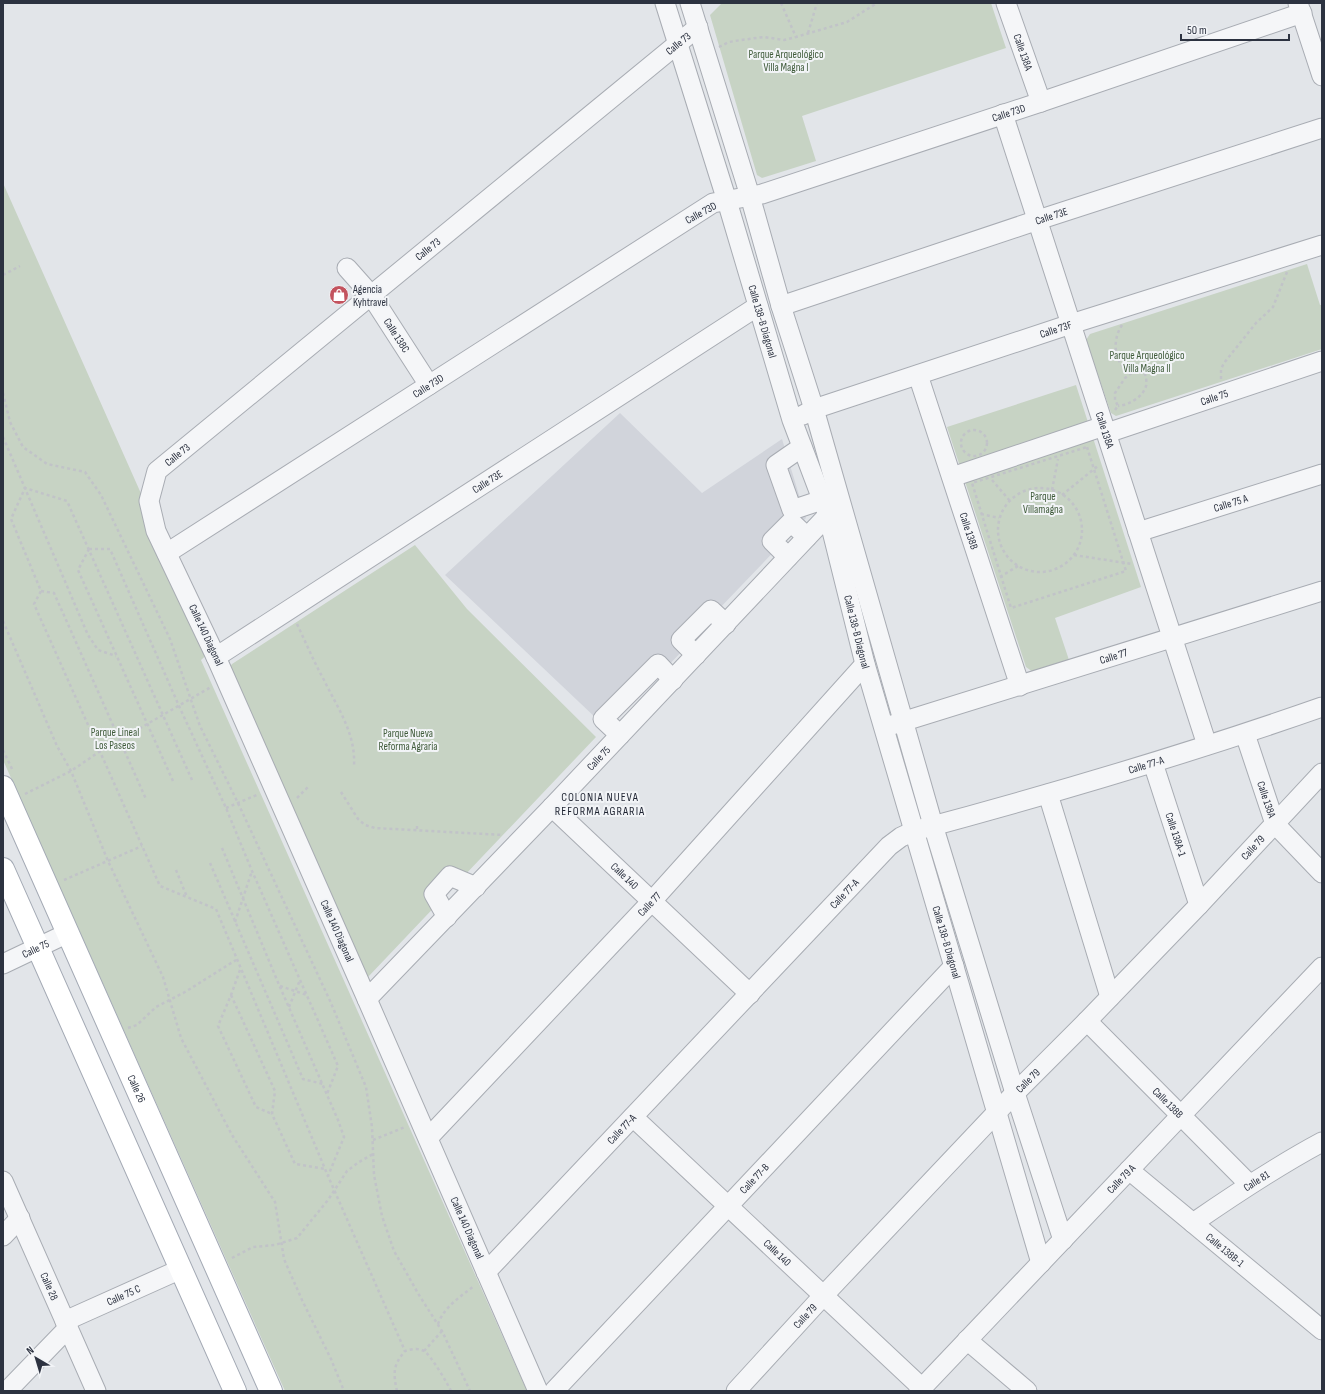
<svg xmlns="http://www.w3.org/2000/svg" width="1325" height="1394" font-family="'Sofia Sans Condensed',sans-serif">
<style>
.built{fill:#d1d4db}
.green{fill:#c7d3c4}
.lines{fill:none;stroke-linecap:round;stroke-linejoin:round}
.minor-casing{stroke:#a8acb3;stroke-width:21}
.major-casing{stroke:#a3a9b4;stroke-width:24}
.path{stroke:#c1c3c8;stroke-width:2.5;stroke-dasharray:3 3;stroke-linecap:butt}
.minor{stroke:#f5f6f8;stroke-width:19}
.major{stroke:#fff;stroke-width:22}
.labels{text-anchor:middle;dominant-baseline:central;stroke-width:4;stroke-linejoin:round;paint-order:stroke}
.street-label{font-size:11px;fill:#2c3240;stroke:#f2f4f7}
.park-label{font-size:11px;fill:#3f5b3a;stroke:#f2f4f7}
.poi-label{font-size:11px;fill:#2c3240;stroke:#f2f4f7;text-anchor:start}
.neighbourhood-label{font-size:12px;letter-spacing:1px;fill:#1e2331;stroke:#f2f4f7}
</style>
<rect width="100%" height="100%" fill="#e2e5e9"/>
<polygon class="built" points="620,413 702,493 782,439 806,518 717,611 685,648 665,669 598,720 445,575"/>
<g class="green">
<polygon points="722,3 991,3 1006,48 802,116 816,161 762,178 757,175 710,15"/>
<polygon points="3,183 211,651 201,660 527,1391 285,1391 3,760"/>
<polygon points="1307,264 1320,305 1322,305 1322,349 1116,416 1111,413 1086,340 1090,334"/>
<polygon points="1076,385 1141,587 1055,618 1069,660 1033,672 1026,667 947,427"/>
<polygon points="415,545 467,609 596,737 368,977 367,976 230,667 232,664"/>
</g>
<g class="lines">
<defs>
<g id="minor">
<path id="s1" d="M665 3 727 201 792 420 828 515 865 664 1041 1263"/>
<polyline points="690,3 750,196 781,306 814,409 933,825 1015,1093 1063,1240"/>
<path id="s2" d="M1006 3 1041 102"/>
<polyline points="1298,3 1322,76"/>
<path id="s3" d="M1003 114 1207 745"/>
<path id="s4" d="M347 268 371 295 429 385"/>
<path id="s5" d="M781 306 1038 220 1322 128"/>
<path id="s6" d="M918 375 1020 686"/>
<path id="s7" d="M803 415 814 409 1071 324 1322 245"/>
<path id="s8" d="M1107 433 1322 361"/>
<polyline points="802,447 776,465 792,510 822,500"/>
<polyline points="952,477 1104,426"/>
<path id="s9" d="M1138 532 1322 474"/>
<path id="s10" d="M167 553 713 203 762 194 1041 102 1302 13"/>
<polyline points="788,557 772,541 791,522 807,537"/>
<polyline points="696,655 681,640 711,610 726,624"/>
<path id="s11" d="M216 657 758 306"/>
<path id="s12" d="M892 725 1322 591"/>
<path id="s13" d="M1245 734 1275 824 1322 873"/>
<polyline points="620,735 603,719 658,664 673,680"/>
<path id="s14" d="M1153 763 1199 905"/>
<polyline points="1048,794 1110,997"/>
<path id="s15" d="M552 807 750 994"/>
<polyline points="447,917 434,894 450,876 476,887"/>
<path id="s16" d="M3 964 68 933"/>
<path id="s17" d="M367 999 552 807 828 515"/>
<path id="s18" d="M1087 1021 1249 1184"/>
<path id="s19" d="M633 1117 922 1388"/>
<path id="s20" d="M428 1138 652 901 865 664"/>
<path id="s21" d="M1129 1170 1322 1330"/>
<path id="s22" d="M3 1181 96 1391"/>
<path id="s23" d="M1193 1223C1235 1194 1277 1166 1322 1142"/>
<polyline points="3,1236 20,1218"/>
<path id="s24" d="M486 1272 889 846 901 837 914 831C1052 794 1188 754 1322 707"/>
<path id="s25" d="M65 1321 181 1269"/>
<polyline points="967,1340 1027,1391"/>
<polyline points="7,1391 68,1328"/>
<path id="s26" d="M538 1391 367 999 216 657 156 531 149 501 157 471 698 27"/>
<path id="s27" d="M554 1391 954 966"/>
<path id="s28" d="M736 1391 823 1296 1015 1093 1087 1021 1199 905 1322 773"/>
<path id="s29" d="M919 1391 1322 967"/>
</g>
<g id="major">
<path id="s30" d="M3 787 271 1391"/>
<polyline points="3,869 235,1391"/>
</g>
</defs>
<use href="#minor" class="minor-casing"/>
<use href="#major" class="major-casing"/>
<g class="path">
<polyline points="781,3 796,37"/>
<polyline points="808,33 817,3"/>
<polyline points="719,47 729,42 741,40 764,37 784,40 796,37 847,22 877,3"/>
<polyline points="3,275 20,266"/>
<path d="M1122 325C1112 340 1113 363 1131 373"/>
<polyline points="1221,379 1221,369 1224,363 1256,323 1273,307 1287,272"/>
<polyline points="3,393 10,422 23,447 47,464 85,472 101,495 170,639 200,726 238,803 331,1003 366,1087 372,1127 374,1175 382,1216 394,1251 419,1295 442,1331 470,1391"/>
<path d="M1115 410 1118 406 1115 400V393L1125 378 1133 372 1142 370 1146 376C1146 379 1147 383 1146 386 1143 397 1129 405 1118 406"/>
<circle cx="974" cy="443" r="13"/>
<polyline points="3,437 88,635 98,650 116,656"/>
<polygon points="1087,447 1126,571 1011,608 972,483"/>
<polyline points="992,480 1010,501"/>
<circle cx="1040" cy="530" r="42"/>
<polyline points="1052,490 1058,459"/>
<polyline points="1062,495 1099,465"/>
<polyline points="981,514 999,518"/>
<polyline points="89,549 110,549 179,706 226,808 252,871 338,1066 327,1094"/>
<polyline points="89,549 78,570 173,781"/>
<polyline points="1074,555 1132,564"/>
<polyline points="1000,577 1018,566"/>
<polyline points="41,591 54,593 146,799"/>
<polyline points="3,621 57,746 71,771 108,861 163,977 181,1038 232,1135 275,1202 284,1259 302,1300 331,1359 344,1391"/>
<path d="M297 624C306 643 314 662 324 680 338 709 356 733 354 767"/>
<polyline points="3,750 13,771"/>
<polyline points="192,780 67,501 25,488 11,519 41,591 34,604 160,886 216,909 328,1176"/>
<polyline points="341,792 358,819 365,825 375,828 503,835"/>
<polyline points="25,794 71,771 99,752 211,687"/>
<polyline points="297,798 308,787"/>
<polyline points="226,808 259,794"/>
<polyline points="417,826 417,830"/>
<path d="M222 848 277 980 338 1120 344 1137 328 1176 405 1351C411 1349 419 1348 424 1351 430 1354 448 1384 451 1391"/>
<polyline points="210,863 303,1079 323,1084"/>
<polyline points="176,870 187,897"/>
<polyline points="64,880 142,846"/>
<polyline points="235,922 252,871"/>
<polyline points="240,970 231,995 218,1026 256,1107 272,1114"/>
<polyline points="280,986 307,995"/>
<polyline points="231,995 275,1091 272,1114 295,1164 325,1169"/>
<polyline points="289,1007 300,980"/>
<polyline points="128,1028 137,1025 156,1007 185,992 236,960"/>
<polyline points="373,1140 405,1127"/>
<polyline points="232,1258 253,1247 275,1245 297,1238 328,1200 347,1171 359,1162 373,1154"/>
<path d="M438 1324C444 1307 460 1297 474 1286"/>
<polyline points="424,1351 442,1331"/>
<path d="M397 1391C393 1373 393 1365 405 1351"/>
</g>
<use href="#minor" class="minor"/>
<use href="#major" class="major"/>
</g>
<defs>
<symbol id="shop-disc" viewBox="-11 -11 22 22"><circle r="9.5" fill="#c3535e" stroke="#f2f4f7"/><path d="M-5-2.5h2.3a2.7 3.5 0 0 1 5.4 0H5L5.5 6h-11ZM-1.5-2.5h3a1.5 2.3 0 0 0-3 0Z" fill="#fff"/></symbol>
</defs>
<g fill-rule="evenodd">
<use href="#shop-disc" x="328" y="284" width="22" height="22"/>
</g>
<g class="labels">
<g class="street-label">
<text stroke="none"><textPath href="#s26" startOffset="1677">Calle 73</textPath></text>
<text stroke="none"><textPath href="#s2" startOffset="52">Calle 138A</textPath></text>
<text stroke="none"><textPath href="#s10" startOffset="958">Calle 73D</textPath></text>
<text transform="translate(701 213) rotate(-29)">Calle 73D</text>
<text stroke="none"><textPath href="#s5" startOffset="285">Calle 73E</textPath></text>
<text stroke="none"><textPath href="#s26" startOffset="1353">Calle 73</textPath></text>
<text stroke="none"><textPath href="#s1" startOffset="333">Calle 138-B Diagonal</textPath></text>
<text stroke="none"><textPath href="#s7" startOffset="267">Calle 73F</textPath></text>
<text stroke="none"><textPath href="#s4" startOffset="84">Calle 138C</textPath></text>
<text stroke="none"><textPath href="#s10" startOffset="310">Calle 73D</textPath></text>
<text stroke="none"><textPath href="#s8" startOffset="113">Calle 75</textPath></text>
<text stroke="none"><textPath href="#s3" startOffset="332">Calle 138A</textPath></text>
<text stroke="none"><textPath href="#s26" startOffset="1029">Calle 73</textPath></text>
<text stroke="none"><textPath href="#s11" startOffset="323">Calle 73E</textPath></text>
<text stroke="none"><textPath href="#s9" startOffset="97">Calle 75 A</textPath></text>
<text stroke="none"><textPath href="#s6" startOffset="164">Calle 138B</textPath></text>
<text stroke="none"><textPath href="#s1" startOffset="658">Calle 138-B Diagonal</textPath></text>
<text transform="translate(206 635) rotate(65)">Calle 140 Diagonal</text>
<text stroke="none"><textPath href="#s12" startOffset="232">Calle 77</textPath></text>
<text stroke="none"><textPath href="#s17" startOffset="334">Calle 75</textPath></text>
<text stroke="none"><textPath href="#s24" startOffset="857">Calle 77-A</textPath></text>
<text stroke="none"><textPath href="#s13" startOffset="69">Calle 138A</textPath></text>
<text stroke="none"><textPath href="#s14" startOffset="75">Calle 138A-1</textPath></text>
<text stroke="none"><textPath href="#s28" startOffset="750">Calle 79</textPath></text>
<text stroke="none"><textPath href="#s15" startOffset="100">Calle 140</textPath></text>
<text stroke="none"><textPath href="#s24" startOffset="521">Calle 77-A</textPath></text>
<text stroke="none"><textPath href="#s20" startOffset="322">Calle 77</textPath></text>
<text transform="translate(337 931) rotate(66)">Calle 140 Diagonal</text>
<text stroke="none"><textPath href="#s1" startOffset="981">Calle 138-B Diagonal</textPath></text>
<text stroke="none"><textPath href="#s16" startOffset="36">Calle 75</textPath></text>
<text stroke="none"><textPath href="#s28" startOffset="426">Calle 79</textPath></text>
<text stroke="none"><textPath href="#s30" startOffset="330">Calle 26</textPath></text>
<text stroke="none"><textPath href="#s18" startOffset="115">Calle 138B</textPath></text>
<text stroke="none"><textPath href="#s24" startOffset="197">Calle 77-A</textPath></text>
<text stroke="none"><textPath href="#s27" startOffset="292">Calle 77-B</textPath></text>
<text stroke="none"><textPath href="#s29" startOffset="293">Calle 79 A</textPath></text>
<text stroke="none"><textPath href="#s23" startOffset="76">Calle 81</textPath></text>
<text transform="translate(467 1228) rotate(66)">Calle 140 Diagonal</text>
<text stroke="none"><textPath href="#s21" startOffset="125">Calle 138B-1</textPath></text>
<text stroke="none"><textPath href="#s19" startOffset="198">Calle 140</textPath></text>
<text stroke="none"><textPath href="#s22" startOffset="115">Calle 28</textPath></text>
<text stroke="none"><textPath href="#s25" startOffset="64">Calle 75 C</textPath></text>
<text stroke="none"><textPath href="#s28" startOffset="102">Calle 79</textPath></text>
</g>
<g class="park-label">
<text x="786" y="54">Parque Arqueológico<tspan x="786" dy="13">Villa Magna I</tspan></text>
<text x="1147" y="355">Parque Arqueológico<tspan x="1147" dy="13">Villa Magna II</tspan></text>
<text x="1043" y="496">Parque<tspan x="1043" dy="13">Villamagna</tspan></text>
<text x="115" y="732">Parque Lineal<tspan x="115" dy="13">Los Paseos</tspan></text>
<text x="408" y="733">Parque Nueva<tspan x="408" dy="13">Reforma Agraria</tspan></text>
</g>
<g class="poi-label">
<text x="353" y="289">Agencia<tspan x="353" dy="13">Kyhtravel</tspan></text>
</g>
<g class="neighbourhood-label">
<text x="600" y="797">COLONIA NUEVA<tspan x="600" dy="14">REFORMA AGRARIA</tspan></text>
</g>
</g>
<rect width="1325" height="1394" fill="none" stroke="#2c3240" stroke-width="8"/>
<g transform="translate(36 1358) rotate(322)" stroke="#f2f4f7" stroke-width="3" paint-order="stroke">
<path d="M0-3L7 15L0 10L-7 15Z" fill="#2c3240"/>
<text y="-6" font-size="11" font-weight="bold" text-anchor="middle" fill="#2c3240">N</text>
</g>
<path d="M1181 34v6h108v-6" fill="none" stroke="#2c3240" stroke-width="2"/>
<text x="1187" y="34" font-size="12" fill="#2c3240" stroke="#f2f4f7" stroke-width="3" paint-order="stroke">50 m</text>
</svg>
